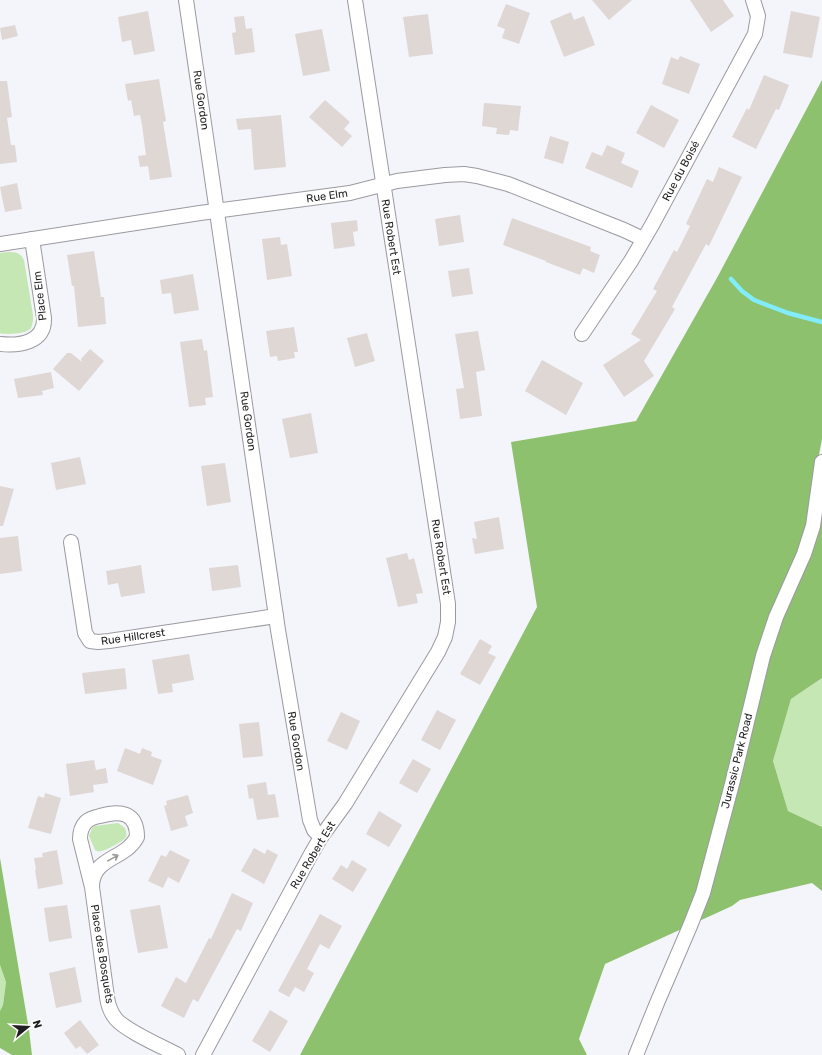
<svg xmlns="http://www.w3.org/2000/svg" width="822" height="1055" font-family="Rubik,sans-serif">
<style>
.green{fill:#c5e7b3}
.forest{fill:#8dc16e}
.lines{fill:none;stroke-linecap:round;stroke-linejoin:round}
.stream{stroke:#82ecfb;stroke-width:4.5}
.building{fill:#dfd7d4}
.minor-casing{stroke:#9b9aa0;stroke-width:16}
.minor{stroke:#fff;stroke-width:14}
.oneway{stroke:#9a9a9b}
.labels{text-anchor:middle;dominant-baseline:central;stroke-width:4;stroke-linejoin:round;paint-order:stroke}
.street-label{font-size:11px;fill:#1f1f21;stroke:#fff}
</style>
<rect width="100%" height="100%" fill="#f4f4fb"/>
<g class="green">
<path d="M8 252C17 252 20 253 24 260L33 315C33 319 33 324 31 328 27 334 6 335 0 333V253Z"/>
<polygon points="822,678 822,827 788,811 773,761 791,699"/>
<path d="M118 823 125 828C126 831 127 834 126 837 124 841 105 851 101 851 98 852 97 851 95 850L89 836 92 828 95 826Z"/>
<polygon points="0,965 6,982 3,1005 0,1011"/>
</g>
<g class="forest">
<polygon points="822,80 822,439 813,486 822,495 822,678 791,699 773,761 788,811 822,827 822,891 812,883 740,900 732,906 605,964 579,1039 587,1055 300,1055 537,607 511,442 636,421 718,276"/>
<polygon points="0,858 29,1030 32,1055 12,1055 0,1048 0,1011 3,1005 6,982 0,965"/>
</g>
<g class="lines">
<polyline class="stream" points="731,279 742,291 754,300 788,313 822,322"/>
</g>
<g class="building">
<polygon points="592,0 632,0 609,20"/>
<polygon points="690,0 723,0 734,16 711,32"/>
<polygon points="506,4 530,13 519,44 502,38 505,29 497,26"/>
<polygon points="148,11 155,51 134,55 131,40 122,42 118,17"/>
<polygon points="791,11 820,17 812,58 783,53"/>
<polygon points="571,12 574,20 584,16 595,45 564,57 550,21"/>
<polygon points="428,14 433,54 409,57 403,17"/>
<polygon points="244,16 246,29 252,28 255,52 235,55 232,33 236,32 234,17"/>
<polygon points="15,25 18,36 2,40 0,28"/>
<polygon points="322,29 330,71 303,76 295,34"/>
<polygon points="680,56 700,64 689,94 662,84 671,57 678,60"/>
<polygon points="764,75 789,85 779,110 776,109 756,149 732,137 747,108 749,110"/>
<polygon points="159,79 166,121 163,122 172,177 150,180 148,166 140,167 138,156 146,155 142,125 140,115 134,116 131,100 128,101 125,84"/>
<polygon points="0,81 7,81 12,117 7,118 11,145 15,145 17,162 0,164"/>
<polygon points="325,100 350,122 344,129 352,136 342,147 309,117"/>
<polygon points="484,103 521,106 518,131 510,130 509,135 496,134 497,128 482,126"/>
<polygon points="651,105 679,120 664,148 636,133"/>
<polygon points="281,115 286,167 254,170 251,129 238,130 236,119"/>
<polygon points="550,136 569,142 563,164 544,158"/>
<polygon points="607,145 625,153 621,163 639,171 632,188 585,168 592,152 602,156"/>
<polygon points="719,167 742,177 709,246 706,244 672,307 675,309 644,361 654,376 624,397 603,365 641,340 631,334 657,291 653,289 674,250 677,252 690,226 686,224 707,179 713,182"/>
<polygon points="17,183 22,209 5,212 0,187"/>
<polygon points="460,215 464,242 439,246 435,219"/>
<polygon points="512,218 591,247 590,251 600,255 594,273 583,268 580,275 546,262 546,261 503,245"/>
<polygon points="357,220 358,231 353,232 355,246 334,249 331,223"/>
<polygon points="280,237 281,245 287,244 292,276 267,280 262,239"/>
<polygon points="94,251 101,297 104,297 106,324 78,327 74,286 72,286 67,255"/>
<polygon points="469,268 473,294 452,297 448,271"/>
<polygon points="193,274 199,310 174,314 171,293 162,294 160,280"/>
<polygon points="294,327 298,352 294,352 295,358 278,361 277,356 270,357 266,331"/>
<polygon points="478,331 485,370 476,372 482,416 460,419 456,389 464,388 455,334"/>
<polygon points="367,333 375,361 355,367 347,338"/>
<polygon points="202,339 204,351 207,350 213,397 205,398 206,405 189,407 180,342"/>
<polygon points="90,349 104,361 79,391 53,369 67,353 71,353 82,362 81,359"/>
<polygon points="542,360 583,383 566,415 525,391"/>
<polygon points="51,372 54,388 42,391 43,395 18,398 14,379"/>
<polygon points="311,413 318,453 290,458 282,419"/>
<polygon points="80,457 86,484 56,490 51,463"/>
<polygon points="225,463 231,502 207,506 201,466"/>
<polygon points="0,486 14,489 3,526 0,526"/>
<polygon points="499,517 504,549 475,554 472,538 477,539 474,522"/>
<polygon points="18,536 22,571 0,574 0,538"/>
<polygon points="407,553 409,560 414,558 423,593 416,594 418,603 398,607 386,558"/>
<polygon points="141,565 145,593 121,597 118,583 108,585 106,571"/>
<polygon points="238,565 241,587 212,591 209,568"/>
<polygon points="480,639 492,646 488,653 496,657 480,685 460,674"/>
<polygon points="189,654 194,680 172,684 173,692 158,694 152,660"/>
<polygon points="125,668 127,689 85,694 82,673"/>
<polygon points="437,710 456,720 440,750 421,740"/>
<polygon points="341,712 360,721 347,750 327,741"/>
<polygon points="259,722 263,756 243,758 239,724"/>
<polygon points="125,748 140,754 142,748 152,752 151,756 162,760 153,785 117,771"/>
<polygon points="413,759 431,769 417,793 399,783"/>
<polygon points="94,760 96,770 106,768 108,783 93,785 94,792 70,796 66,764"/>
<polygon points="266,782 268,795 275,794 279,817 257,820 253,798 249,799 247,785"/>
<polygon points="45,793 61,798 51,834 28,828 38,796 44,798"/>
<polygon points="188,795 193,813 185,816 188,826 171,831 164,806 167,805 166,801"/>
<polygon points="379,811 402,825 389,847 366,834"/>
<polygon points="254,848 265,854 267,849 278,855 264,884 241,871"/>
<polygon points="57,850 63,884 38,889 35,870 36,870 34,858 43,857 42,853"/>
<polygon points="170,850 190,860 179,883 168,877 163,888 148,881 161,855 166,857"/>
<polygon points="352,860 367,869 353,892 332,879 341,865 347,869"/>
<polygon points="232,893 253,903 241,931 237,929 198,1002 193,999 184,1018 161,1006 176,977 186,983 209,938 211,939"/>
<polygon points="67,905 72,938 49,942 44,908"/>
<polygon points="160,905 168,948 138,953 130,910"/>
<polygon points="320,914 342,926 329,949 320,944 307,969 314,973 304,992 295,987 289,997 278,991"/>
<polygon points="75,967 82,1002 56,1008 49,973"/>
<polygon points="270,1010 288,1021 270,1052 252,1041"/>
<polygon points="80,1020 99,1045 87,1054 80,1046 76,1049 64,1033"/>
</g>
<g class="lines">
<defs>
<g id="minor">
<polyline points="186,0 278,630 310,820 314,830 321,837"/>
<polyline points="0,244 200,213 350,193 397,181 445,175 464,174 477,176 508,184 624,230 643,239"/>
<polyline points="582,334 631,261 652,225 755,34 758,16 753,0"/>
<path d="M0 344C19 346 45 343 44 318L32 239"/>
<polyline points="71,542 85,633 90,641 98,642 109,641 276,616"/>
<path d="M92 887C92 857 125 860 137 837 137 812 120 810 100 816 95 817 90 818 86 822 81 827 80 832 80 839L92 887 107 997C108 1005 111 1013 116 1019 126 1031 163 1047 178 1055"/>
<polyline points="203,1055 310,856 321,837 345,804 438,652 445,637 448,622 448,604 355,0"/>
<polyline points="636,1055 657,1003 690,926 703,893 732,784 763,656 776,617 804,554 813,526 822,462"/>
</g>
</defs>
<use href="#minor" class="minor-casing"/>
<use href="#minor" class="minor"/>
</g>
<defs><path id="oneway-shaft" d="M-6 0H5M1.5-3L5.5 0L1.5 3" fill="none" stroke-width="1.6" stroke-linecap="round" stroke-linejoin="round"/></defs>
<use class="oneway" href="#oneway-shaft" transform="translate(113 858) rotate(-29)"/>
<g class="labels">
<g class="street-label">
<text transform="translate(201 100) rotate(82)">Rue Gordon</text>
<text transform="translate(681 171) rotate(-62)">Rue du Boisé</text>
<text transform="translate(327 196) rotate(-8)">Rue Elm</text>
<text transform="translate(391 237) rotate(81)">Rue Robert Est</text>
<text transform="translate(40 296) rotate(-97)">Place Elm</text>
<text transform="translate(248 421) rotate(82)">Rue Gordon</text>
<text transform="translate(441 557) rotate(81)">Rue Robert Est</text>
<text transform="translate(133 637) rotate(-8)">Rue Hillcrest</text>
<text transform="translate(296 741) rotate(81)">Rue Gordon</text>
<text transform="translate(737 761) rotate(-76)">Jurassic Park Road</text>
<text transform="translate(313 855) rotate(-59)">Rue Robert Est</text>
<text transform="translate(102 954) rotate(81)">Place des Bosquets</text>
</g>
</g>
<g transform="translate(28 1027) rotate(72)" stroke="#ffffff" stroke-width="3" paint-order="stroke">
<path d="M0-3L7 15L0 10L-7 15Z" fill="#1f1f21"/>
<text y="-6" font-size="11" font-weight="bold" text-anchor="middle" fill="#1f1f21">N</text>
</g>
</svg>
